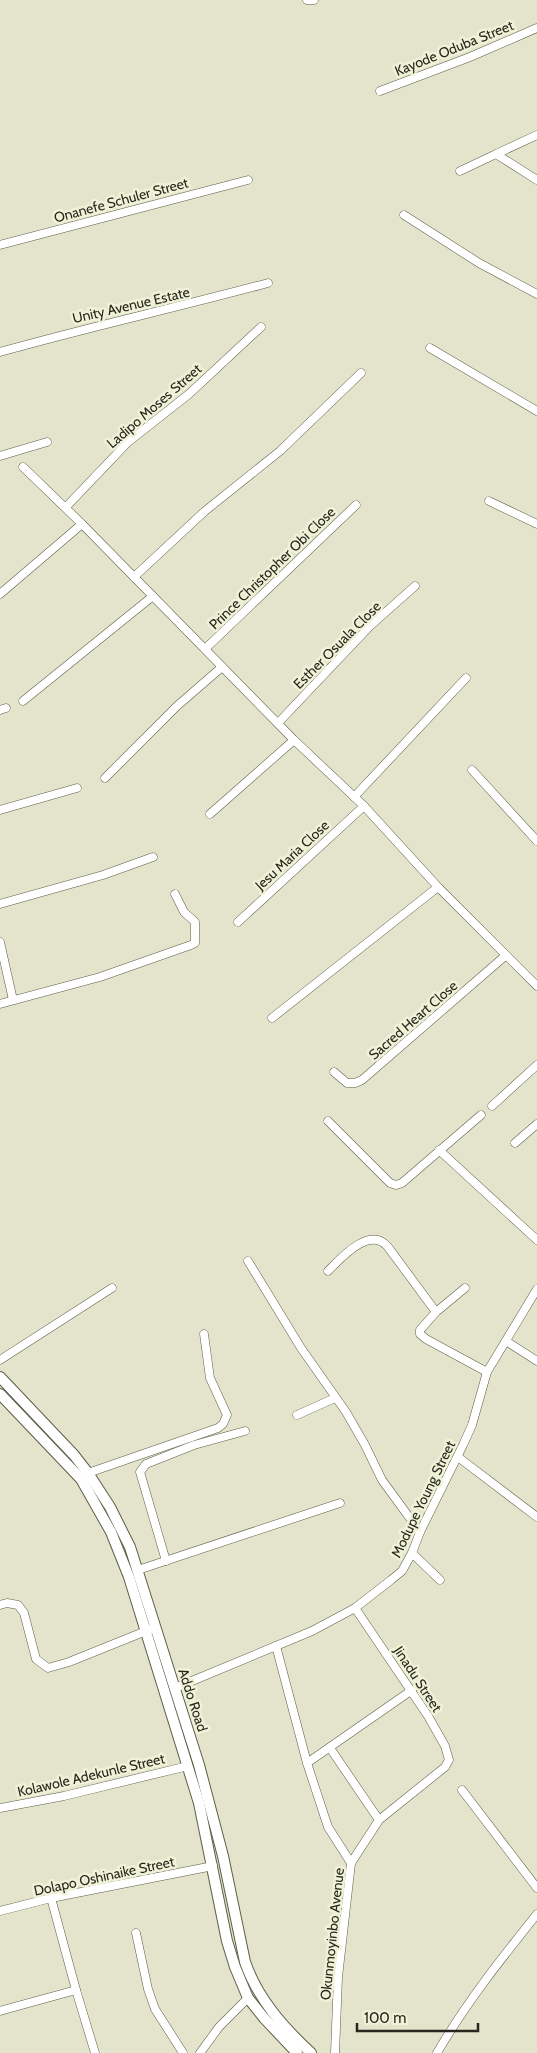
<svg xmlns="http://www.w3.org/2000/svg" width="537" height="2053" font-family="Cabin,sans-serif">
<style>
.lines{fill:none;stroke-linecap:round;stroke-linejoin:round}
.minor-casing{stroke:#5d5e48;stroke-width:9}
.major-casing{stroke:#5d5e48;stroke-width:12}
.minor{stroke:#fff;stroke-width:8}
.major{stroke:#fff;stroke-width:10}
.labels{text-anchor:middle;dominant-baseline:central;stroke-width:5;stroke-linejoin:round;paint-order:stroke}
.street-label{font-size:14px;fill:#27271d;stroke:#f0f2d8}
</style>
<rect width="100%" height="100%" fill="#e3e4cb"/>
<g class="lines">
<defs>
<g id="minor">
<polyline points="307,0 314,0"/>
<polyline points="380,91 470,57 537,28"/>
<polyline points="537,135 496,154 537,180"/>
<polyline points="460,171 496,154"/>
<polyline points="404,215 479,263 537,294"/>
<polyline points="0,245 248,180"/>
<polyline points="430,348 537,411"/>
<path d="M0 352C89 327 179 307 268 283"/>
<polyline points="0,456 47,442"/>
<polyline points="23,467 82,524 294,740 364,806 438,887 537,986"/>
<polyline points="489,501 537,524"/>
<polyline points="66,507 128,442 189,394 261,327"/>
<polyline points="134,577 205,511 280,451 361,373"/>
<polyline points="0,594 82,524"/>
<polyline points="205,649 356,505"/>
<polyline points="23,701 153,596"/>
<polyline points="0,710 6,708"/>
<polyline points="278,723 370,626 415,586"/>
<polyline points="472,770 537,841"/>
<polyline points="105,778 177,706 222,667"/>
<polyline points="354,797 466,678"/>
<polyline points="0,810 77,788"/>
<polyline points="210,814 294,740"/>
<polyline points="0,904 103,875 153,857"/>
<polyline points="238,922 364,806"/>
<polyline points="0,942 13,1000"/>
<polyline points="0,1004 100,977 191,945 195,943 195,922 184,912 175,894"/>
<polyline points="272,1018 438,887"/>
<polyline points="334,1072 347,1083 355,1083 362,1080 505,956"/>
<polyline points="492,1106 537,1065"/>
<polyline points="328,1121 390,1183 396,1185 402,1183 481,1115"/>
<polyline points="515,1143 537,1124"/>
<polyline points="439,1150 537,1240"/>
<polyline points="248,1261 301,1348 346,1412 365,1445 382,1480 420,1532"/>
<path d="M328 1271C341 1258 370 1225 388 1247L436 1312"/>
<polyline points="465,1288 436,1312 420,1330 420,1334 426,1339 487,1372"/>
<polyline points="506,1341 537,1361"/>
<polyline points="0,1360 112,1288"/>
<polyline points="297,1415 335,1398"/>
<polyline points="458,1457 537,1517"/>
<polyline points="88,1473 218,1428 223,1424 227,1415 210,1378 204,1334"/>
<polyline points="412,1553 440,1580"/>
<polyline points="166,1561 140,1472 146,1464 194,1445 245,1431"/>
<polyline points="138,1570 340,1503"/>
<polyline points="0,1605 7,1603 18,1605 24,1613 36,1659 48,1668 69,1662 151,1629"/>
<polyline points="276,1646 307,1763 328,1827 351,1863"/>
<polyline points="175,1688 312,1631 355,1608 391,1580 402,1571 412,1553 420,1532 463,1445 472,1425 487,1372 537,1289"/>
<polyline points="330,1748 379,1820"/>
<polyline points="307,1763 412,1690"/>
<polyline points="462,1790 537,1888"/>
<polyline points="0,1808 64,1796 188,1766"/>
<polyline points="51,1898 76,1990 95,2053"/>
<polyline points="0,1911 51,1898 213,1866"/>
<polyline points="136,1933 148,1989 155,2009 183,2053"/>
<polyline points="0,2011 76,1990"/>
<polyline points="200,2053 219,2027 248,1998"/>
<polyline points="335,2053 338,1977 351,1863 379,1820 445,1767 449,1760 445,1746 428,1716 355,1608"/>
<path d="M437 2053C466 2003 501 1959 537 1914"/>
</g>
<g id="major">
<path d="M0 1377 74 1455 88 1473 110 1507 130 1547 199 1765 223 1856 245 1962C258 1999 283 2027 311 2053"/>
<polyline points="0,1394 81,1479 111,1532 129,1577 199,1803 227,1941 235,1967 248,1998 264,2018 297,2053"/>
</g>
</defs>
<use href="#minor" class="minor-casing"/>
<use href="#major" class="major-casing"/>
<use href="#minor" class="minor"/>
<use href="#major" class="major"/>
</g>
<g class="labels">
<g class="street-label">
<text transform="translate(454 48) rotate(-22)">Kayode Oduba Street</text>
<text transform="translate(121 200) rotate(-15)">Onanefe Schuler Street</text>
<text transform="translate(131 305) rotate(-13)">Unity Avenue Estate</text>
<text transform="translate(154 406) rotate(-41)">Ladipo Moses Street</text>
<text transform="translate(272 568) rotate(-44)">Prince Christopher Obi Close</text>
<text transform="translate(337 645) rotate(-45)">Esther Osuala Close</text>
<text transform="translate(292 855) rotate(-43)">Jesu Maria Close</text>
<text transform="translate(413 1020) rotate(-41)">Sacred Heart Close</text>
<text transform="translate(423 1499) rotate(-64)">Modupe Young Street</text>
<text transform="translate(418 1679) rotate(57)">Jinadu Street</text>
<text transform="translate(193 1700) rotate(72)">Addo Road</text>
<text transform="translate(91 1775) rotate(-13)">Kolawole Adekunle Street</text>
<text transform="translate(104 1876) rotate(-12)">Dolapo Oshinaike Street</text>
<text transform="translate(332 1934) rotate(-84)">Okunmoyinbo Avenue</text>
</g>
</g>
<path d="M357 2023v8h121v-8" fill="none" stroke="#27271d" stroke-width="2.5"/>
<text x="364" y="2023" font-size="15" fill="#27271d" stroke="#f0f2d8" stroke-width="4" paint-order="stroke">100 m</text>
</svg>
